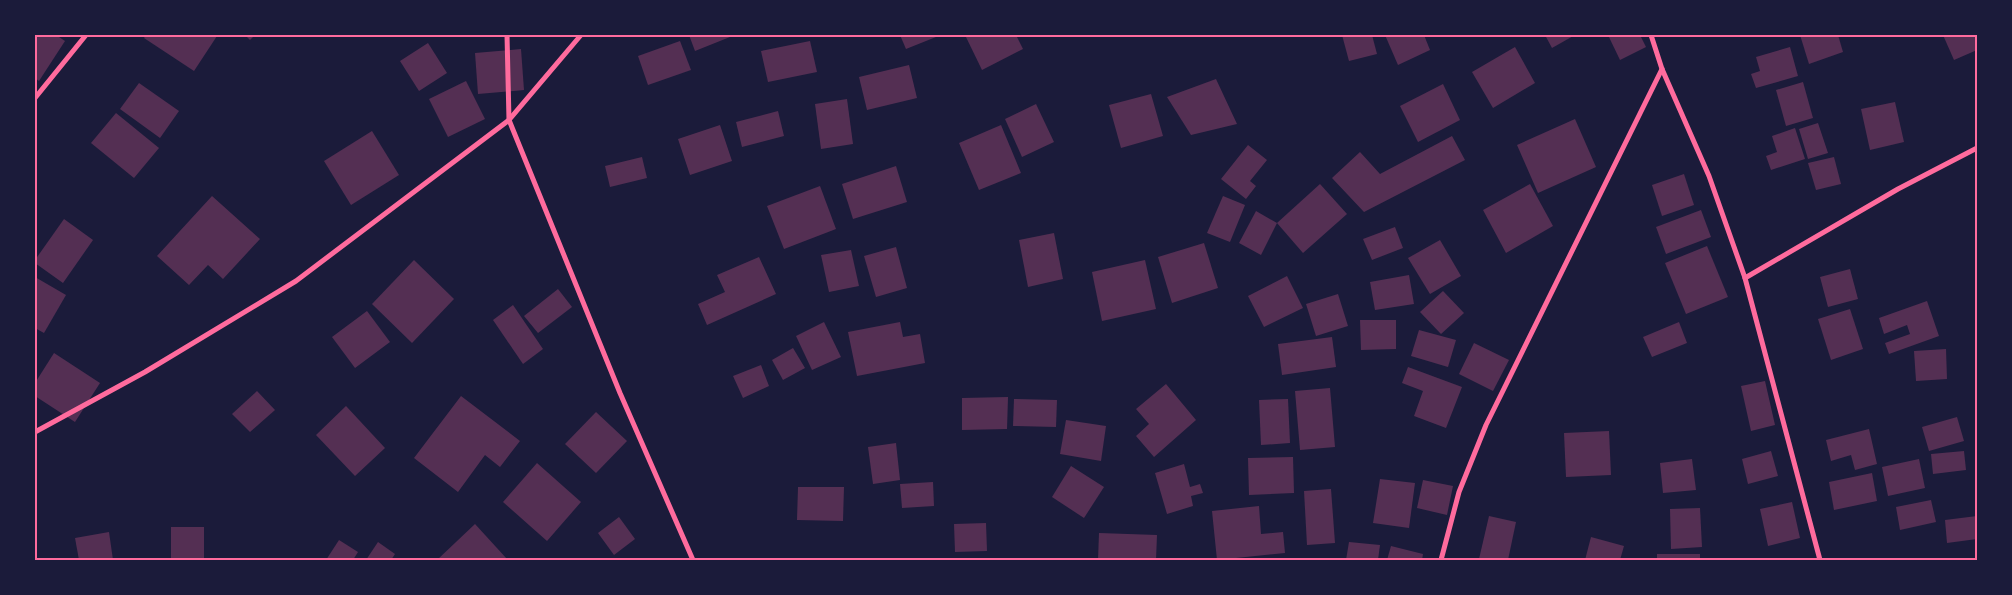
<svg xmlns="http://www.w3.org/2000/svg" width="2012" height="595" font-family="'Asap Condensed',sans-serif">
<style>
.building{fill:#542f53}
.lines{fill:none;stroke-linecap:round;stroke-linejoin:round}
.minor{stroke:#ff6b9d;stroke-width:5}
.neatline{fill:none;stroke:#ff6b9d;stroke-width:2}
</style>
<rect width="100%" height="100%" fill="#1b1b3a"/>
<g class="building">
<polygon points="35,35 56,35 65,41 39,81 35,78"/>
<polygon points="146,35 216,35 217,36 194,71 144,38"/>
<polygon points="245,35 255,35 250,40"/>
<polygon points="689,35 729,35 730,37 695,51"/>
<polygon points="900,35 941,35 906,49"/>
<polygon points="965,35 1016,35 1023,49 982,70"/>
<polygon points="1342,35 1372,35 1377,54 1349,61"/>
<polygon points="1385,35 1424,35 1430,50 1398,65"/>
<polygon points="1545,35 1575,35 1552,48"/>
<polygon points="1608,35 1640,35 1646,47 1620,60"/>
<polygon points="1800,35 1838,35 1843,52 1809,64"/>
<polygon points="1943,35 1974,35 1977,42 1977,50 1954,60"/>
<polygon points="680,41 691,70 648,85 638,56"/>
<polygon points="810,41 817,72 768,82 761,51"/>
<polygon points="428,43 447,73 419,91 400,61"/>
<polygon points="1515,47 1535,83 1493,108 1472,72"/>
<polygon points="1790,47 1798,76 1756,88 1751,74 1760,71 1756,57"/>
<polygon points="521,49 524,90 478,94 475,53"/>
<polygon points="909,65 917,98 867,110 859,77"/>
<polygon points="1216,79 1237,124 1191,135 1167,97"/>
<polygon points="466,81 485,119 448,137 429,99"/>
<polygon points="1803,82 1813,118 1786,126 1776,90"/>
<polygon points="139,83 179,111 160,138 120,109"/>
<polygon points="1443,84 1460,120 1418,142 1400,106"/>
<polygon points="1151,94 1163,136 1121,148 1109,105"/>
<polygon points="847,99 853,144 821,149 815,104"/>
<polygon points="1895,102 1904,142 1870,150 1861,109"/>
<polygon points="1036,104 1054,142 1022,157 1005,119"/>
<polygon points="778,111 784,136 742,147 736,122"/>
<polygon points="116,113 159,148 134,178 91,143"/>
<polygon points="1575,119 1596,167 1538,193 1517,145"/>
<polygon points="1818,123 1828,153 1808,159 1799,129"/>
<polygon points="720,125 732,161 690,175 678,139"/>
<polygon points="1001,125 1021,173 979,190 959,143"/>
<polygon points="1795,128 1805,159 1771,170 1766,156 1777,152 1772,136"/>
<polygon points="372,131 399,175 351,205 324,161"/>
<polygon points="1452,136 1465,160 1364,212 1332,178 1360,152 1380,174"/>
<polygon points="1248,145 1267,160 1250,181 1256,186 1246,199 1221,179"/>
<polygon points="642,157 647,178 610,187 605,166"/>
<polygon points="1834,157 1841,184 1816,190 1808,163"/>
<polygon points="896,166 907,202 853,219 842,184"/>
<polygon points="1684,174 1694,205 1662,216 1652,185"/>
<polygon points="1320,184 1347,214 1303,253 1277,223"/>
<polygon points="1530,184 1553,226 1506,253 1483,210"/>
<polygon points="820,186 836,229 784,249 767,206"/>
<polygon points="212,196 260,239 223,279 208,265 189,285 157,256"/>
<polygon points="1223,196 1245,205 1230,242 1207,233"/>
<polygon points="1701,210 1711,237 1666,254 1656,227"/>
<polygon points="1256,211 1277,223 1261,255 1239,243"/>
<polygon points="64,219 93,240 63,283 35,263 35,260"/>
<polygon points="1395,227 1403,248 1372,260 1363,239"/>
<polygon points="1054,233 1063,279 1028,287 1019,240"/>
<polygon points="1440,240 1461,276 1430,294 1408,258"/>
<polygon points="1204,243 1218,288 1172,303 1158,257"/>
<polygon points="1707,246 1728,297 1686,314 1665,263"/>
<polygon points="896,247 907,288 876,297 864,256"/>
<polygon points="851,250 859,286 829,292 821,255"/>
<polygon points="759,257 776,294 707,325 698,304 725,292 717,275"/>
<polygon points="414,260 454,299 412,343 372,304"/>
<polygon points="1145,260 1156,309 1102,321 1092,272"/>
<polygon points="1850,269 1858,299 1828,307 1820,277"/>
<polygon points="1409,275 1414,304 1375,310 1370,282"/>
<polygon points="1287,276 1303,308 1264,327 1248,296"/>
<polygon points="35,277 66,295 44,333 35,328"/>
<polygon points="558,289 572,307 538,333 524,316"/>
<polygon points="1443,291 1464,313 1441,334 1420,312"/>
<polygon points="1338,294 1348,326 1316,336 1306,304"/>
<polygon points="1927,301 1939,336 1889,354 1885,343 1910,334 1907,325 1884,334 1879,318"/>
<polygon points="513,305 543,349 523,364 493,320"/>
<polygon points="1850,309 1863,349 1831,360 1818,319"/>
<polygon points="367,311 390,342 355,368 332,337"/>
<polygon points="1360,320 1396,320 1396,349 1361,350"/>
<polygon points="824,322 841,357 812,370 796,336"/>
<polygon points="900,322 903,337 920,334 925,363 857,376 848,332"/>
<polygon points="1679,322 1687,343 1652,357 1643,337"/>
<polygon points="1419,330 1456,340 1448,367 1411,356"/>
<polygon points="1332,337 1336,367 1282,375 1278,344"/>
<polygon points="1474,343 1509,360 1493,391 1459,374"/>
<polygon points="793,348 805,368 783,380 772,360"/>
<polygon points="1946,349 1947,379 1916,381 1914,351"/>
<polygon points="54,353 100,383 75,422 35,396 35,383"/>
<polygon points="761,365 769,386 743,398 733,376"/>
<polygon points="1408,367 1462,387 1446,428 1414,416 1423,391 1402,383"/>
<polygon points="1765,381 1775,425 1751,431 1741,386"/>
<polygon points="1166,384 1196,420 1154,457 1136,436 1149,424 1136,409"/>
<polygon points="1330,388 1335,447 1300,450 1295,391"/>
<polygon points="257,391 275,410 250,432 232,414"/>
<polygon points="461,396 520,441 500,467 485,455 458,492 414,458"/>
<polygon points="1008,397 1007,429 962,430 962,398"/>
<polygon points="1014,399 1057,400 1056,427 1013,426"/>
<polygon points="1288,399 1290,443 1261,445 1259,400"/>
<polygon points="346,406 385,448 355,476 316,435"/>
<polygon points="596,412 627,441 596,473 565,444"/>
<polygon points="1957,417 1964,441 1929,451 1922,427"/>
<polygon points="1066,420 1106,426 1101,461 1060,454"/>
<polygon points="1869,429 1877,464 1855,470 1851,455 1831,461 1826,440"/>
<polygon points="1609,431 1611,475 1566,477 1564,433"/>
<polygon points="896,443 900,480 873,484 868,447"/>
<polygon points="1771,451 1778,476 1748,484 1742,459"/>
<polygon points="1964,451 1966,470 1933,474 1931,454"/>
<polygon points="1293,457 1294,493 1249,495 1248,458"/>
<polygon points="1692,459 1696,490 1663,493 1660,463"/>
<polygon points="1919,459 1925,488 1888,496 1882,467"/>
<polygon points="537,463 581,502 547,541 503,502"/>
<polygon points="1184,464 1190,487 1200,484 1203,493 1191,496 1193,506 1167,514 1155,473"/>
<polygon points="1071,466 1104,487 1084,518 1052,497"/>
<polygon points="1872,473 1877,501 1834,510 1829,482"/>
<polygon points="1380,479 1415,483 1409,528 1373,523"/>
<polygon points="1423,480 1453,486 1447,515 1417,508"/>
<polygon points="933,482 934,506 902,508 900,484"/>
<polygon points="798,487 844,487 843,521 797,520"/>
<polygon points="1331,489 1335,543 1307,545 1304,491"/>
<polygon points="1931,500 1936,522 1900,530 1896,507"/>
<polygon points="1792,502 1800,538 1768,546 1760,509"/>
<polygon points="1259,506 1261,534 1283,532 1285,553 1217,560 1212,511"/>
<polygon points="1700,508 1702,547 1671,549 1670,509"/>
<polygon points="1489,516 1516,522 1508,560 1479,559"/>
<polygon points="1977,516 1977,539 1947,543 1945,520"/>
<polygon points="619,517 635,539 614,555 598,533"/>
<polygon points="986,523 987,551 955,552 954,524"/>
<polygon points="475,524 507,559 437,560"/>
<rect x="171" y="527" width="33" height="33"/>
<polygon points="109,532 113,560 79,560 75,538"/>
<polygon points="1099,533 1157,535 1156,560 1098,560"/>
<polygon points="1591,537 1624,546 1620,560 1585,560"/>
<polygon points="339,540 358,552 353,560 326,560"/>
<polygon points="378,542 395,554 391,560 366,560"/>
<polygon points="1349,542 1380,545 1378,560 1346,560"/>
<polygon points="1391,546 1423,554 1422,560 1387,560"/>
<rect x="1657" y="554" width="43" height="6"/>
</g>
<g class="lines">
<g class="minor">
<polyline points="507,35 509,120 620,393 693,560"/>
<polyline points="1651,35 1662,69 1709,176 1745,278 1820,560"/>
<polyline points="35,98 86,35"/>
<polyline points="1745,278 1898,189 1977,148"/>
<polyline points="35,432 145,372 296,281 509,120 581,35"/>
<polyline points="1441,560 1459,492 1486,425 1662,69"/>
</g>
</g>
<rect width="2012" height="595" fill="none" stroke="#1b1b3a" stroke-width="72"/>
<rect x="36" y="36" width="1940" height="523" class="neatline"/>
</svg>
